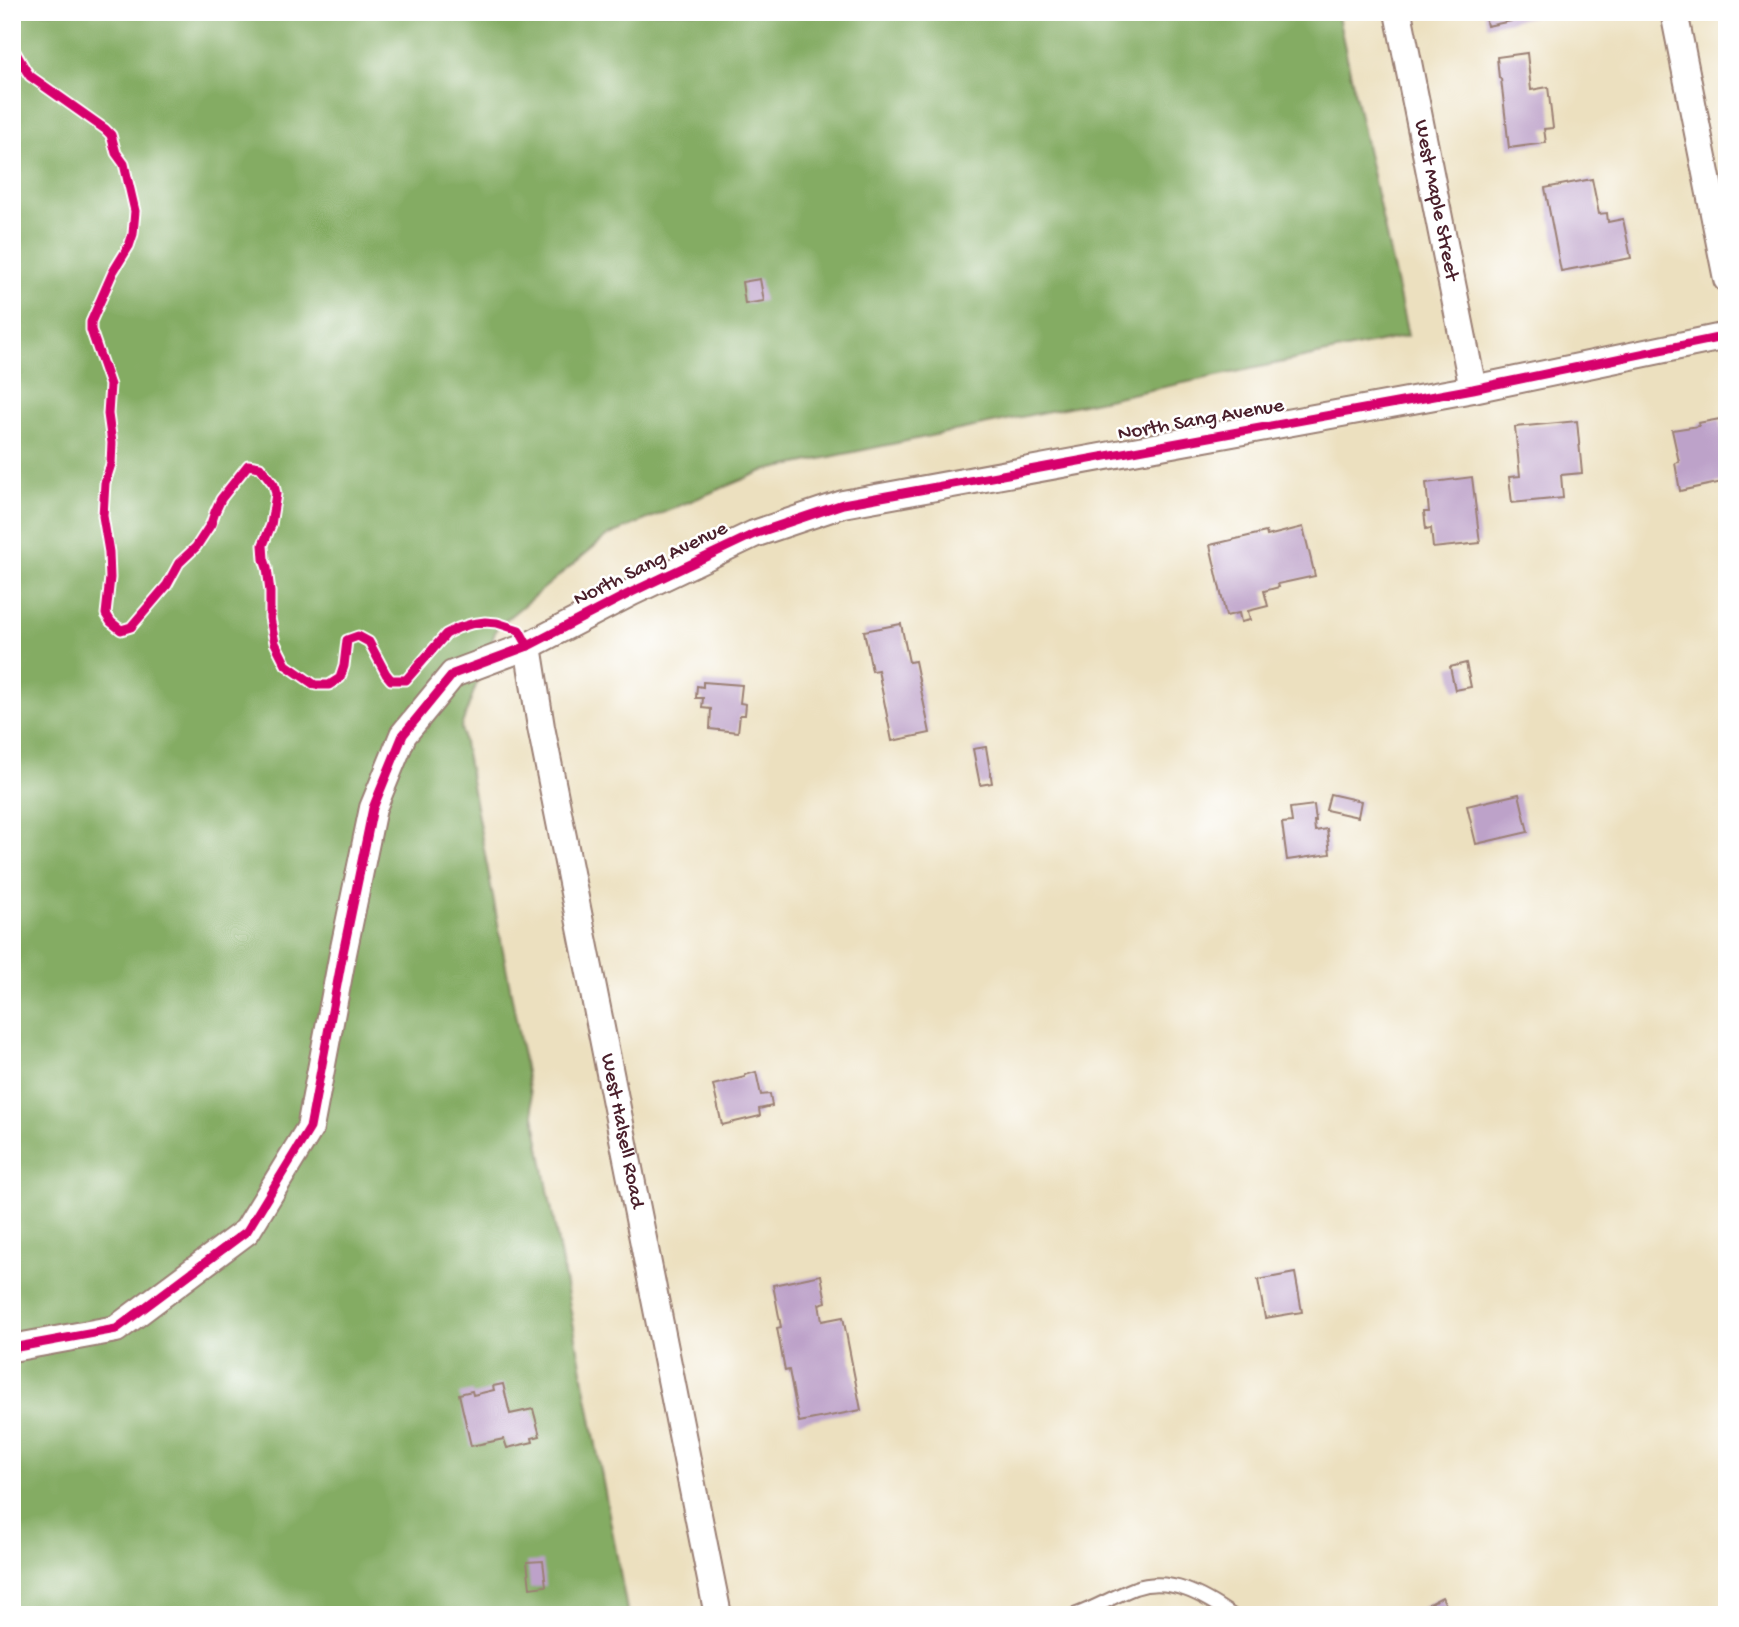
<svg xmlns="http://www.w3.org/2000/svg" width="1739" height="1627" font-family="'Gochi Hand',sans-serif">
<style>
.forest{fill:#84ac63;stroke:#676647;stroke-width:2}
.building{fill:#bda2c9}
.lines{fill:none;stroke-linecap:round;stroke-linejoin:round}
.lane-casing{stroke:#9b8075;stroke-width:16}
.street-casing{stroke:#9b8075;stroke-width:30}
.lane{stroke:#fff;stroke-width:12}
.street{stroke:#fff;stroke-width:26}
.cycleway-casing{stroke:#fff;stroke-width:13}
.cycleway{stroke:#d6006c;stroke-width:9}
.labels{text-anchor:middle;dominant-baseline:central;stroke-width:5;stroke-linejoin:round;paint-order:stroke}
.street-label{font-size:21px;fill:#4a1f2b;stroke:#fff}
</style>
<rect width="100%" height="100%" fill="#fff"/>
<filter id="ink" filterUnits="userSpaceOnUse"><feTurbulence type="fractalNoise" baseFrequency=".0143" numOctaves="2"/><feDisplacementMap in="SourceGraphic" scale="14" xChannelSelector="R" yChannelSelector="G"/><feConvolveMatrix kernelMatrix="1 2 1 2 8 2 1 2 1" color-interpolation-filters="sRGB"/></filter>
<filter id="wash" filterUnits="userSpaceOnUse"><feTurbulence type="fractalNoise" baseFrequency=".00686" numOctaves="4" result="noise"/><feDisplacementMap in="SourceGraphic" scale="28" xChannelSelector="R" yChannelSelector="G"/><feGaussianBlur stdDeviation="1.57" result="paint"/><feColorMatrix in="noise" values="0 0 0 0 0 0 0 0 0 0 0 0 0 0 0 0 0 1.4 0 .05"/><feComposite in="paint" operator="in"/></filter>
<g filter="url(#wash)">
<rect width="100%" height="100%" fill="#ece0bf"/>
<polygon class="forest" points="12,12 1337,12 1408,336 763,471 607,536 497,627 461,727 628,1615 12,1615"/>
<g id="blocks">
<g class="building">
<polygon points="1484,12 1550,12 1550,13 1487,26"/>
<polygon points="1527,53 1531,90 1548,87 1553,128 1544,129 1546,143 1509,148 1501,79 1499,78 1497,57"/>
<polygon points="1592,179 1599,214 1607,213 1608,222 1623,219 1631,258 1561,271 1545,188"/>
<polygon points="760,279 764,301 745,304 742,282"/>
<polygon points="1720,419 1721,429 1727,428 1727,481 1680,491 1675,463 1679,462 1672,430 1699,426 1698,423"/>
<polygon points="1577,421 1582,473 1561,475 1563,498 1512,503 1509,477 1520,476 1515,427"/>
<polygon points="1472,477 1480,543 1433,548 1431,528 1426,529 1424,512 1429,512 1426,483"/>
<polygon points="1303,527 1315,576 1278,584 1279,587 1264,591 1268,606 1248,611 1250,620 1241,622 1239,613 1226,616 1210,545 1266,532 1267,536"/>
<polygon points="901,624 909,662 915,661 930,733 892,741 878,670 872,671 864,631"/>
<polygon points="1466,663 1471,687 1455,690 1450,667"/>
<polygon points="703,682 742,685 740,703 746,704 745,715 740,715 738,732 710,729 711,709 702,708 703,698 696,698 697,686 703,687"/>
<polygon points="986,747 992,783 980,785 973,749"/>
<polygon points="1330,794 1361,801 1358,817 1326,810"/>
<polygon points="1519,794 1528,832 1476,844 1467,806"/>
<polygon points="1314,805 1316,821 1314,821 1315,831 1327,829 1330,854 1287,860 1282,823 1292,822 1290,808"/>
<polygon points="756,1072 761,1095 770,1094 772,1106 759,1109 760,1116 722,1125 713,1085 745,1077 745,1075"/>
<polygon points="1295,1273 1302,1312 1265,1318 1258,1280"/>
<polygon points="821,1275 826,1302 819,1304 822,1321 843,1317 861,1410 799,1422 789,1370 785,1371 777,1328 781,1327 773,1285"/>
<polygon points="503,1384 510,1414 533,1409 540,1436 532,1438 533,1442 507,1448 504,1439 471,1446 459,1394 472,1391 473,1395 494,1390 493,1386"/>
<polygon points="543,1561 546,1586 530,1588 527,1562"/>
<polygon points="1442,1597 1451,1615 1428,1615 1423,1607"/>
</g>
</g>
</g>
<g filter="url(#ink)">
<use href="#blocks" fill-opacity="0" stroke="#9b8075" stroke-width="2"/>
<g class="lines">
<defs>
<path id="lane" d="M1074 1615C1095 1608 1114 1596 1135 1588 1170 1576 1203 1595 1232 1615"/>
<g id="street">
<path id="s1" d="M1398 12 1473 389"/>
<polyline points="1674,12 1727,279"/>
<path id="s2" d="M528 646 541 727 718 1615"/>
<polyline points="12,1348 116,1329 247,1231 310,1128 343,953 373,808 403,735 453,674 528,646 632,592 754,534 843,504 1473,389 1727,336"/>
</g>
</defs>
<use href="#lane" class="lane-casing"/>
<use href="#street" class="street-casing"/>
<use href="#lane" class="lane"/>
<use href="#street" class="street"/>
<defs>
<g id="cycleway">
<path d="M12 47C19 57 23 67 30 76L105 129 111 135 116 153 124 164 135 211 133 234 129 246 113 272 91 322V330L110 385 108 414 112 443 111 464 105 483 103 516 109 552 110 578 106 614 111 622 121 630 131 627 167 585 179 563 196 547 211 524 215 512 221 499 248 465 260 467 274 485 276 494 271 525 263 545 264 559 267 568 270 592V618L275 643 286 665 315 685H329L340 678 344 666 347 640 358 636 369 642 386 674 391 680H406L446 634 458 628 471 624 485 622 497 623 519 630 528 646"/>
<polyline points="12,1348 116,1329 247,1231 310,1128 343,953 373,808 403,735 453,674 528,646 632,592 754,534 843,504 1473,389 1727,336"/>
</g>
</defs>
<use href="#cycleway" class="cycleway-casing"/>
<use href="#cycleway" class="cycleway"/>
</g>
</g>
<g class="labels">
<g class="street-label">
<text stroke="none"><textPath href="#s1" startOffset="192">West Maple Street</textPath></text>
<text transform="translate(1201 421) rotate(-10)">North Sang Avenue</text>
<text transform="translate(651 565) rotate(-26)">North Sang Avenue</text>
<text stroke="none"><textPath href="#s2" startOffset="494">West Halsell Road</textPath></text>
</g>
</g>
<rect width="1739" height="1627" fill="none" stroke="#fff" stroke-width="42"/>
</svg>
